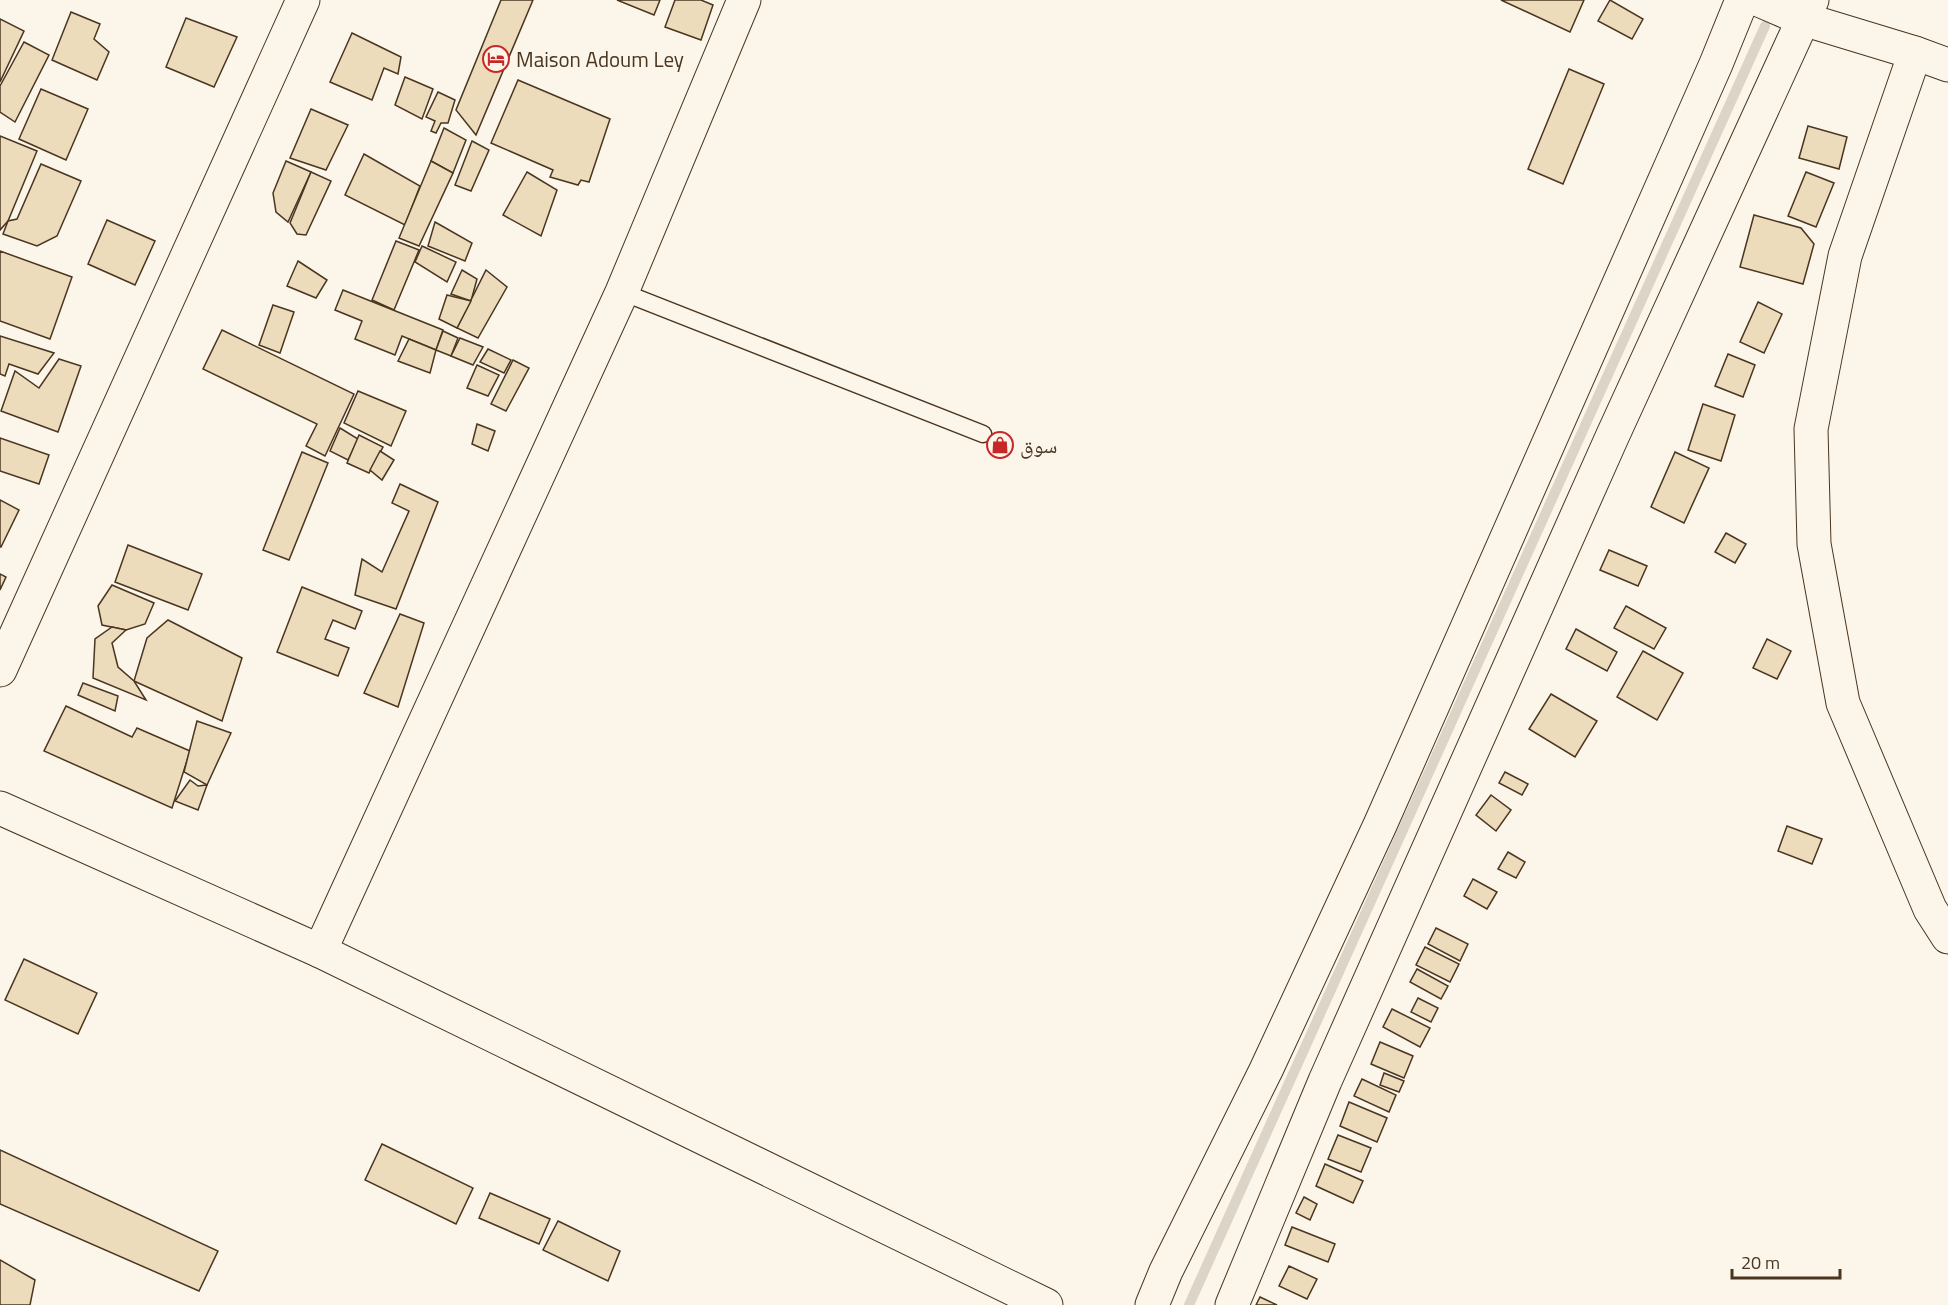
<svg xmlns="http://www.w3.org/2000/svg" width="1948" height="1305" font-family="'Titillium Web','Noto Naskh Arabic',sans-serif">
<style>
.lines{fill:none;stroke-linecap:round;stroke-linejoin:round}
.stream{stroke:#dcd4c6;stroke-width:10}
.building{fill:#ecdcbc;stroke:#4a3520;stroke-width:1.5}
.lane-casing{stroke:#4a3520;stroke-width:19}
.street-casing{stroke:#4a3520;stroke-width:35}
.lane{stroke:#fbf6e9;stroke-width:16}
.street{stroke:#fbf6e9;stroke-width:33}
.labels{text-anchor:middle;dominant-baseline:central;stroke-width:4.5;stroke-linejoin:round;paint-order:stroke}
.poi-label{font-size:21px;fill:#4a3520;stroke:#fbf6e9;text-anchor:start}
</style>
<rect width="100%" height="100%" fill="#fbf6e9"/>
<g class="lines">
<polyline class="stream" points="1189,1305 1765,26"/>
</g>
<g class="building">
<polygon points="501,0 533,0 476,135 456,110"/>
<polygon points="617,0 660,0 654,15"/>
<polygon points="675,0 701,0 713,5 701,40 665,27"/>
<polygon points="1501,0 1584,0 1570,32"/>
<polygon points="1610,0 1643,19 1632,39 1598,21"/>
<polygon points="71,12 100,24 94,39 109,52 97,80 52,60"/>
<polygon points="186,18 237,37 214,87 166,67"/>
<polygon points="0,19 24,31 0,82"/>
<polygon points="352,33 401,57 398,74 384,68 372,100 330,82"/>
<polygon points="24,42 49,55 15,122 0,112 0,86"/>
<polygon points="1569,69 1604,84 1563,184 1528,169"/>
<polygon points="405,77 433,89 422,119 395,105"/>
<polygon points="518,80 610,119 589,182 581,180 578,185 550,177 553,170 491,143"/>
<polygon points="41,89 88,109 66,160 19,139"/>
<polygon points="438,92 455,100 448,123 441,123 436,133 431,131 435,121 426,117"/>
<polygon points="311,109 348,125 326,170 290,158"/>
<polygon points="1808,126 1847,137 1839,169 1799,158"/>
<polygon points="444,128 466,140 453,173 431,161"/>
<polygon points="0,136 37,151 8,221 0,230"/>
<polygon points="472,141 489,150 471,191 455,185"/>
<polygon points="364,154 420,186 405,225 345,195"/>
<polygon points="286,161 311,172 288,222 276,212 273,193"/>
<polygon points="431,161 453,173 419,246 399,238"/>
<polygon points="41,164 81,181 57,236 37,246 3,234 8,221 17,219"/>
<polygon points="311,172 331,181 306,235 297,234 290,223"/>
<polygon points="527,172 557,190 541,236 503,215"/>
<polygon points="1806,172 1834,183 1816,227 1788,216"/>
<polygon points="1754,215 1801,228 1814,244 1803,284 1740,267"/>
<polygon points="107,220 155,241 135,285 88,264"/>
<polygon points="435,222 472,243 465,261 428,246"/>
<polygon points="396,241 419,250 394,310 372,300"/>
<polygon points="422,246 456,262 447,282 415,262"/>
<polygon points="0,251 72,277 50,339 0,321"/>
<polygon points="298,261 327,280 316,298 287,286"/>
<polygon points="462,270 477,279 471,301 451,294"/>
<polygon points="486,270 507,287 478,338 457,328"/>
<polygon points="343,290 443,330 436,350 402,336 395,355 355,339 362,321 335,310"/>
<polygon points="447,295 471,301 457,328 439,319"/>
<polygon points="1758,302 1782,314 1764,353 1740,342"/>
<polygon points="273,305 294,312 280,353 259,345"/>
<polygon points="222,330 354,394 325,456 306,446 317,424 203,369"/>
<polygon points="443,331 458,338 451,356 436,350"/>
<polygon points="0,336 54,353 38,374 9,364 5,376 0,374"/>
<polygon points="460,338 483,347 473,365 451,356"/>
<polygon points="409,339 436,350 430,373 398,361"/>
<polygon points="488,349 511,360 504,373 480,362"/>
<polygon points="1728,354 1755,365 1743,397 1715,386"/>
<polygon points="59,359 81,366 58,432 1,411 15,371 39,388"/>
<polygon points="513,360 529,368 506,411 491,404"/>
<polygon points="477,365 499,375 488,396 467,388"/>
<polygon points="358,391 406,411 391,446 344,423"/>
<polygon points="1703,404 1735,415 1721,461 1688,450"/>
<polygon points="477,424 495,431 488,451 472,444"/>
<polygon points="340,428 358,439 348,460 330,451"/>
<polygon points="359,435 383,447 369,473 347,463"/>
<polygon points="0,438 49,455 39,484 0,471"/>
<polygon points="380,451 394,460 382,480 370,470"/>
<polygon points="302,452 328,463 289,560 263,550"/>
<polygon points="1675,452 1709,468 1684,523 1651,507"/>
<polygon points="400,484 438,502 396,609 355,595 362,559 382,572 409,511 392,503"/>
<polygon points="0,500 19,510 1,547 0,547"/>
<polygon points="1726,533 1746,544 1735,563 1715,552"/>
<polygon points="128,545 202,574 188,610 115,582"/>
<polygon points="1609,550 1647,566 1638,586 1600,570"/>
<polygon points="0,574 6,577 0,590"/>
<polygon points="112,585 154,603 145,624 126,630 102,625 98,606"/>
<polygon points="302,587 362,611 355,629 333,620 325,639 349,648 338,676 277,652"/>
<polygon points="1626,606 1666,628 1654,649 1614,628"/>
<polygon points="400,614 424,623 398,707 364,693"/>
<polygon points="168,620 242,658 222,721 134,681 147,638"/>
<polygon points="112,627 126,630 112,643 118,667 134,681 146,700 93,678 95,639"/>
<polygon points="1576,629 1617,652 1607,671 1566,649"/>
<polygon points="1767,639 1791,651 1777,679 1753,668"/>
<polygon points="1643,651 1683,673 1657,720 1617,697"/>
<polygon points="83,683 118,696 115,711 78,695"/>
<polygon points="1551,694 1597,721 1575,757 1529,729"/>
<polygon points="66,706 132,737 137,728 190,751 172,808 44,751"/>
<polygon points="197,721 231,733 207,785 184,772"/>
<polygon points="1505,772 1528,784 1522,795 1499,783"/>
<polygon points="190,780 198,786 207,785 198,810 175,801"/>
<polygon points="1491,795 1511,810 1496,831 1476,815"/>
<polygon points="1787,826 1822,839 1812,864 1778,851"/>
<polygon points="1508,852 1525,862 1516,878 1498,869"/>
<polygon points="1473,879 1497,892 1487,909 1464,896"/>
<polygon points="1436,928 1468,944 1460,961 1428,944"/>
<polygon points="1425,947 1459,964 1450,982 1416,965"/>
<polygon points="24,959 97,993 78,1034 5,1000"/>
<polygon points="1417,969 1448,986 1441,999 1410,982"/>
<polygon points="1418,998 1438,1008 1431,1022 1411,1012"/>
<polygon points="1392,1009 1430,1028 1420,1047 1383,1027"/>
<polygon points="1380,1042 1413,1056 1404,1078 1371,1064"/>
<polygon points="1384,1073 1404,1081 1399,1092 1380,1085"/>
<polygon points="1362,1079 1396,1095 1389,1112 1354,1096"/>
<polygon points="1349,1102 1387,1118 1377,1142 1340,1126"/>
<polygon points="1338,1135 1371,1148 1361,1172 1328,1159"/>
<polygon points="382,1144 473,1188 456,1224 365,1180"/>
<polygon points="0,1150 218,1251 199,1291 0,1204"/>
<polygon points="1325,1164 1363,1181 1353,1203 1316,1186"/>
<polygon points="490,1193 550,1219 539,1244 479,1218"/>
<polygon points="1304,1197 1317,1204 1310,1220 1296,1213"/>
<polygon points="558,1221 620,1251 608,1281 543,1250"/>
<polygon points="1292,1227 1335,1244 1328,1262 1285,1245"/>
<polygon points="0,1260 35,1280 30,1305 0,1305"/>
<polygon points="1289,1266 1317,1279 1307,1299 1279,1286"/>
<polygon points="1260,1297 1277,1305 1256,1305"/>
</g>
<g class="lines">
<defs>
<polyline id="lane" points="622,292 983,434"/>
<g id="street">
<polyline points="1759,0 1803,19 1915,53 1948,65"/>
<polyline points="1915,53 1845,256 1811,429 1814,544 1843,703 1930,909 1948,937"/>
<polyline points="0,670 303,0"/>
<polyline points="0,808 320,951 1046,1305"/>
<polyline points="320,951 622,292 744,0"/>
<polyline points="1152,1305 1166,1271 1266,1070 1380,825 1716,64 1742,0"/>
<polyline points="1232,1305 1325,1081 1612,437 1812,0"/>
</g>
</defs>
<use href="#lane" class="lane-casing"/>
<use href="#street" class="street-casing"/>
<use href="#lane" class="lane"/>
<use href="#street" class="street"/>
</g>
<defs>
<symbol id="hotel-ring" viewBox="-11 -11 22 22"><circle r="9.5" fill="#fbf6e9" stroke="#c62828" stroke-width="1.5"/><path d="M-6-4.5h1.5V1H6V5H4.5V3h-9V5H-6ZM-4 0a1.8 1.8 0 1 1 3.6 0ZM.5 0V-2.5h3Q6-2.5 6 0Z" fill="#c62828"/></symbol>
<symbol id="shop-ring" viewBox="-11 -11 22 22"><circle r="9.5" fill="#fbf6e9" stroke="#c62828" stroke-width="1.5"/><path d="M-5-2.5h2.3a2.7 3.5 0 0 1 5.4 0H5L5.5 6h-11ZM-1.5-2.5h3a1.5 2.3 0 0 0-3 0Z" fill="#c62828"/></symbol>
</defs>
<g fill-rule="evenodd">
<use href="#hotel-ring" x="481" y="44" width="30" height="30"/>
<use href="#shop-ring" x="985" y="430" width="30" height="30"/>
</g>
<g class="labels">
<g class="poi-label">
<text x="516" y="59">Maison Adoum Ley</text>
<text x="1020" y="445">سوق</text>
</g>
</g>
<path d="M1732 1269v9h108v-9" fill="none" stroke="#4a3520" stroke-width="3"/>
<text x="1741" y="1269" font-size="18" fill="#4a3520" stroke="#fbf6e9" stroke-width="4.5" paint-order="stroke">20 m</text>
</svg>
